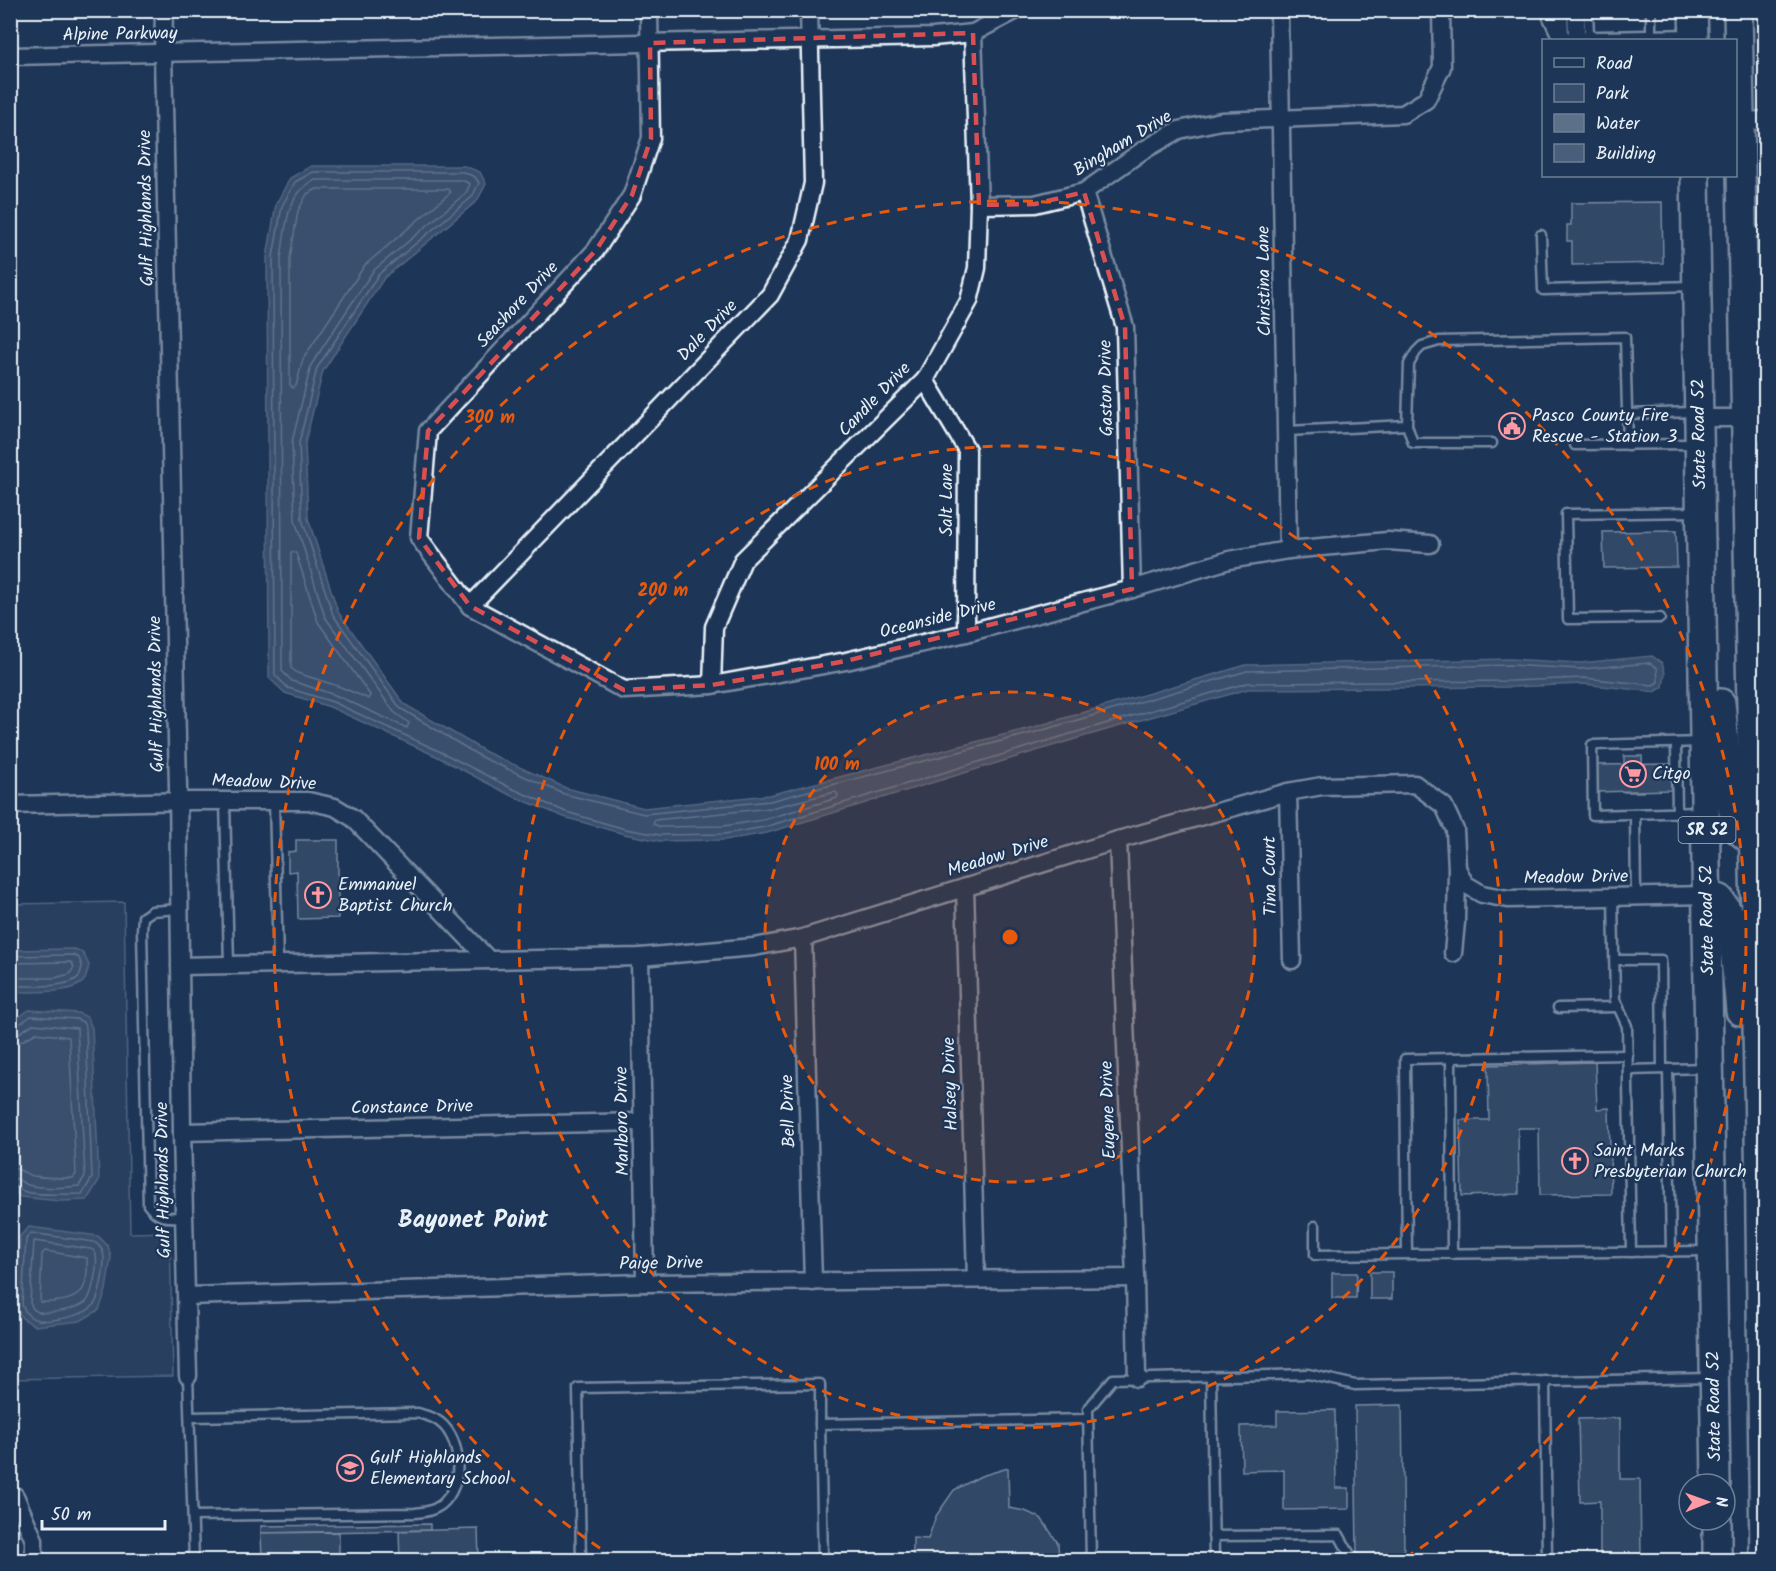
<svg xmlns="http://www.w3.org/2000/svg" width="1776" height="1571" font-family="Kalam,sans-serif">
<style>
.green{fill:#374d6c;stroke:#909fb2;stroke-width:1.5}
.water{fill:#5d7089;stroke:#95a4b5;stroke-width:1.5}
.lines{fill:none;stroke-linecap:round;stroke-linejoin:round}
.shore{stroke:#b0bdcc;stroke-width:1.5}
.building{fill:#495e7a;stroke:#e8f1f8;stroke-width:1.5}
.lane-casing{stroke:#e8f1f8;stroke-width:13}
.street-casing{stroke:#e8f1f8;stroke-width:21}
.primary-casing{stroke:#e8f1f8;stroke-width:32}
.lane{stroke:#1d3557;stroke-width:8}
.street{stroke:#1d3557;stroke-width:16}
.primary{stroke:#1d3557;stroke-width:27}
.marked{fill:none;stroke:#da5052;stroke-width:4.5;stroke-dasharray:12 8;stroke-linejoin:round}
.ring{fill:none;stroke:#e8590c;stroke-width:3;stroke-dasharray:10 8}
.labels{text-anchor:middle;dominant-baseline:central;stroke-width:4.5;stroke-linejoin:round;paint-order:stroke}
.shield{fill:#1d3557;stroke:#abb9c8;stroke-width:1.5}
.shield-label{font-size:16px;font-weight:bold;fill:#e8f1f8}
.street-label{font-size:18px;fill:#e8f1f8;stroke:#1d3557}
.poi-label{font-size:18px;fill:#e8f1f8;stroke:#1d3557;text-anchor:start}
.district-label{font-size:24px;font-weight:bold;fill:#e8f1f8;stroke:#1d3557}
.centre{fill:#e8590c;stroke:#1d3557;stroke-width:3}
.ring-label{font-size:18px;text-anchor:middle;font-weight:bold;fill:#e8590c;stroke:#1d3557;stroke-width:4.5;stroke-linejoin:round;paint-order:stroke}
</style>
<rect width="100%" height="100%" fill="#1d3557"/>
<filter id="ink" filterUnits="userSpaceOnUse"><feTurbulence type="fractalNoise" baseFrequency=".0167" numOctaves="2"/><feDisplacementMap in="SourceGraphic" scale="12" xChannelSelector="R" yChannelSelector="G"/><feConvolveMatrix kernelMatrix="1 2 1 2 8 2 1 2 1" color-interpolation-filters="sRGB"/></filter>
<g filter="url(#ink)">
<polygon class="green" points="124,902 130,1233 170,1232 173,1376 11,1379 10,904"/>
<g class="water">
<polygon points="311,166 464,166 480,172 486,184 477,201 384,278 323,371 305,443 308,518 338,612 404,704 486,752 566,788 644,808 769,795 1034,727 1246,665 1510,659 1580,663 1652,656 1662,663 1665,673 1663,687 1655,692 1584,684 1512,687 1248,689 1082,737 767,833 725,840 660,841 624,834 564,817 508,794 438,757 330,707 285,693 269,678 267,257 276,204 290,178"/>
<path d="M75 949 83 953 89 965C88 968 87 975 85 979 74 996 28 991 11 992V950Z"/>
<polygon points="29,1010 78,1013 87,1017 92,1028 99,1180 87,1200 60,1201 21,1197 11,1189 11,1023"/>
<polygon points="29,1227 98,1236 108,1246 111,1257 106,1290 99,1310 80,1321 35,1326 22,1318 16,1307 20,1236"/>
</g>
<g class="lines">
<g class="shore">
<polygon points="313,172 463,172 475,177 479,183 472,197 379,274 317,368 299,443 302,519 333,615 400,708 483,758 564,794 644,814 770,801 1036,732 1247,671 1510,665 1580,669 1650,663 1657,668 1658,682 1653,685 1584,678 1512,681 1247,683 1080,731 765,827 724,834 660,835 625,829 566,812 511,788 441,752 333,702 288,688 275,675 273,257 282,206 295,182"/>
<path d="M315 180H462L470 184 466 193 373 271 311 365 292 442 295 520 325 617 394 712 409 723 407 728 335 695 292 681 282 671 281 258C286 228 285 194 315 180Z"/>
<polygon points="317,189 448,189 451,192 365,265 303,359 296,386 293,388 290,385 290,258 298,211 307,194"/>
<polygon points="291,552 296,553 318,622 370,695 369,699 338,686 297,673 291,668"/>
<polygon points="835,792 838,794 837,798 763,820 724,826 661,827 653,824 655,820 771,808"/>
<path d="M10 956 73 955 79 958 82 966C82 967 80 974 80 975 70 990 26 985 10 986"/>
<polyline points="10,963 71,962 74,967 70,974 54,978 10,978"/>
<path d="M10 1027H15L31 1016 76 1019 83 1022 86 1029 92 1178 82 1194C69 1194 34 1196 23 1191 17 1189 17 1185 10 1185"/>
<path d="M10 1035 19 1033 33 1024 77 1028 85 1176 79 1186C63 1188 44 1189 28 1185 22 1183 18 1178 10 1177"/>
<path d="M10 1044 20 1042 36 1033 69 1037 76 1174 73 1178C60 1178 46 1178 33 1176 25 1174 20 1168 10 1168"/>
<path d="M31 1233 94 1242C98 1245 102 1247 103 1252 106 1262 100 1300 92 1307 82 1316 52 1322 38 1320 30 1319 25 1312 22 1305L26 1239Z"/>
<path d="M34 1241 91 1249C94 1251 96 1252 96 1256 98 1265 92 1296 86 1302 78 1309 50 1314 39 1312 34 1312 32 1307 30 1303Z"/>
<path d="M45 1251 87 1258C88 1283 86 1298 59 1301 53 1302 46 1303 40 1302L42 1254Z"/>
</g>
</g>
<g class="building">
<polygon points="1662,202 1663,263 1572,265 1572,241 1567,241 1567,225 1571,225 1571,203"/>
<polygon points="1676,531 1677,567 1604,568 1603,532"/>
<polygon points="1624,756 1642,756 1643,792 1624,792"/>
<polygon points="1670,764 1671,790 1596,792 1596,765"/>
<polygon points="296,840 338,840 338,918 298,919 297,871 288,872 288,852 296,851"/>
<polygon points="1595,1062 1597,1109 1609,1108 1611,1194 1540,1195 1539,1128 1518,1128 1519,1194 1462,1196 1460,1120 1489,1120 1488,1065"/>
<rect x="1370" y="1272" width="22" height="27"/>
<polygon points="1332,1273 1357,1273 1356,1298 1332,1298"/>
<polygon points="1402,1405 1404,1553 1357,1554 1355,1406"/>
<polygon points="1335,1410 1336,1488 1349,1488 1349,1509 1284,1510 1284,1470 1242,1471 1241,1426 1277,1425 1277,1411"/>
<polygon points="1620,1418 1620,1479 1640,1479 1641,1560 1600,1560 1600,1501 1580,1502 1578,1419"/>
<polygon points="1008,1468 1009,1508 1025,1511 1041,1518 1058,1543 1059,1560 913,1560 913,1538 928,1539 936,1516 954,1490 981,1476"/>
<polygon points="430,1524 430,1530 261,1533 261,1526"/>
<polygon points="478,1529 479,1560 400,1560 399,1531"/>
<polygon points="339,1532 339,1560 262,1560 261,1533"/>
</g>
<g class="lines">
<defs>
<g id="lane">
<polyline points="1548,10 1548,18 1557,37"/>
<polyline points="1556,10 1557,33"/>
<polyline points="1563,10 1564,37"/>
<polyline points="1572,10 1573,37"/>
<polyline points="1580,10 1580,36"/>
<polyline points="1588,10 1589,36"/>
<polyline points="1651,10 1651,35"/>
<polyline points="1557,37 1691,34"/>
<polyline points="1745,232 1766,231"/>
<polyline points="1541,235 1543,290 1694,286"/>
<polyline points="1627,414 1694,412"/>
<polyline points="1287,431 1407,425"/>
<polyline points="1492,443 1413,443 1407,425 1409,364 1416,352 1422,346 1439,341 1625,337 1628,445"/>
<polyline points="1575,445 1694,444"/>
<polyline points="1758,607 1766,593"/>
<polyline points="1660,618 1568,619 1566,514 1698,512"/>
<polyline points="1676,743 1677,813"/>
<polyline points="225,801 229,965"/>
<polyline points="274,801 278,964"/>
<polyline points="1700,812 1593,815 1592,745 1702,742"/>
<polyline points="1635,814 1636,896"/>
<polyline points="1613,897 1615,1000 1627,1026 1631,1252"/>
<path d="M179 909 152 911 143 917 142 930 148 1205C159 1220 168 1217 185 1217"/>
<polyline points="1615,960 1661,960 1662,1069"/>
<polyline points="1558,1008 1619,1007"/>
<polyline points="1451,1058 1628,1055"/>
<polyline points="1668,1069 1671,1252"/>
<polyline points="1628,1070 1707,1068"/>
<polyline points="1315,1226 1315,1255 1708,1251"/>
<polyline points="1407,1254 1405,1059 1451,1058 1452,1254"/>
<polyline points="188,1376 194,1560"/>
<polyline points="1211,1376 1214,1560"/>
<polyline points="1545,1381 1547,1560"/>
<path d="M190 1417 418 1413C423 1415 430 1416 435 1419 463 1434 465 1486 441 1505 433 1511 425 1512 415 1513L193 1516"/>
<polyline points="1213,1536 1339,1535 1353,1560"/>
<polyline points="581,1560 578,1388 820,1384 820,1424"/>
<polyline points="823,1560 820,1424 1088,1419"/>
<polyline points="1091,1560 1088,1409 1113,1379 1308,1374 1355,1385 1711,1378"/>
</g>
<g id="street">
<polyline points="164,10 163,54 178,788 182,1132 188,1376"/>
<polyline points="649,10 651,138 632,195 596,250 428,431 419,538 470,606 624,690 712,685 846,661 966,633 1132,589 1229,560 1288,550 1388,541 1430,544"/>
<polyline points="1279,10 1288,550"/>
<polyline points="10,56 933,37 973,33 1017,10"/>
<polyline points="1741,121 1766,120"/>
<polyline points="1084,192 1125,327 1132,589"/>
<polyline points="979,205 1035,204 1084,192 1142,151 1179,130 1221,121 1403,114 1426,100 1442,67 1441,10"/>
<polyline points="925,380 967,450 966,633"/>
<polyline points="1701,418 1753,418 1766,405"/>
<polyline points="1753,418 1766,436"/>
<polyline points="470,606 770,295 800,240 813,183 809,10"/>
<polyline points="712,685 714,627 743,560 925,380 969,301 977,268 979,205 973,33"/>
<polyline points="1288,792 1292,960"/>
<polyline points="10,805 192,801 308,801 335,807 353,818 489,960"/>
<polyline points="1118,840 1135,1278 1137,1378"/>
<polyline points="965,887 976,1279"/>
<polyline points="803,938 813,1282"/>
<polyline points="1453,953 1456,922 1457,869"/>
<polyline points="640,957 645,1283"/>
<polyline points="180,966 640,957 754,947 803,938 1118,840 1288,792 1322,786 1415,784 1444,806 1455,830 1457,868 1465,884 1482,894 1508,899 1708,895"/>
<polyline points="182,1132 643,1122"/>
<polyline points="187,1296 645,1283 1135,1278"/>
<polyline points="15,1496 34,1540 34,1560"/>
</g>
<g id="primary">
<polyline points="1693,10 1694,40"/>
<polyline points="1738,10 1759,1133 1764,1560"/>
<polyline points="1695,176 1716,1484"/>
<polyline points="1721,703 1731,804 1737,829 1753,842"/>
<polyline points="1708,895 1720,899 1731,917 1740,1011"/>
<polyline points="1717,1520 1717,1560"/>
</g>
</defs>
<use href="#lane" class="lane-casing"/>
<use href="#street" class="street-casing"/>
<use href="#primary" class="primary-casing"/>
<use href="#lane" class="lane"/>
<use href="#street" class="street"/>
<use href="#primary" class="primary"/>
</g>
</g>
<path d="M0 0H1776V1571H0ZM973 33 979 205 1035 204 1084 192 1125 327 1132 589 846 661 712 685 624 690 470 606 419 538 428 431 596 250 632 195 651 138 650 43Z" fill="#1d3557" fill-opacity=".55" fill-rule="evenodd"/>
<path class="marked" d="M973 33 979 205 1035 204 1084 192 1125 327 1132 589 846 661 712 685 624 690 470 606 419 538 428 431 596 250 632 195 651 138 650 43Z"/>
<circle cx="1010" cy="937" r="245" fill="#e8590c" fill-opacity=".12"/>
<g class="ring">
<circle cx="1010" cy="937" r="245"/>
<circle cx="1010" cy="937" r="491"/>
<path d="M615 1558A736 736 0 1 1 1405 1558"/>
</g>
<defs>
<symbol id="civic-ring" viewBox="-11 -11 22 22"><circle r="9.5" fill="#1d3557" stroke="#ff9aa2" stroke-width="1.5"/><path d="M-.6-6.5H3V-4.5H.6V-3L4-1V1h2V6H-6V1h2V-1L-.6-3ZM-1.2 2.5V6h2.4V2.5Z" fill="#ff9aa2"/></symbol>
<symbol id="supermarket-ring" viewBox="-11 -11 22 22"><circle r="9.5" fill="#1d3557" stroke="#ff9aa2" stroke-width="1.5"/><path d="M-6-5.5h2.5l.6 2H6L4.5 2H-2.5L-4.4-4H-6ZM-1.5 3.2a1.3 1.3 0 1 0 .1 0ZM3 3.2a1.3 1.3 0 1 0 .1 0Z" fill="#ff9aa2"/></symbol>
<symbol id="church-ring" viewBox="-11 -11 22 22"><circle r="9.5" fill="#1d3557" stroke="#ff9aa2" stroke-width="1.5"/><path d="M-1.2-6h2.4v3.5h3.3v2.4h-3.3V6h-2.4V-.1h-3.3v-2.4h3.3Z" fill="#ff9aa2"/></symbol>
<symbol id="school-ring" viewBox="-11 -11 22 22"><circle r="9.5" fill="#1d3557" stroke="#ff9aa2" stroke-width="1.5"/><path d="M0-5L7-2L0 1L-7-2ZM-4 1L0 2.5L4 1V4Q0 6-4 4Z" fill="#ff9aa2"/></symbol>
</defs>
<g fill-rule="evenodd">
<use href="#civic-ring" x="1497" y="411" width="30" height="30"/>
<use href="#supermarket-ring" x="1618" y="759" width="30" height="30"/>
<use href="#church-ring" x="303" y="880" width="30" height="30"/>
<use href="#church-ring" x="1560" y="1146" width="30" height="30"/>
<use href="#school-ring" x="335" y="1453" width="30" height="30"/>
</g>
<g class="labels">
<rect class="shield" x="1678.5" y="817" width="57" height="26" rx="4.5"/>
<g class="shield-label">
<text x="1707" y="830">SR 52</text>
</g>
<g class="street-label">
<text transform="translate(120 35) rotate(-1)">Alpine Parkway</text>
<text transform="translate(1123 144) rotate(-31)">Bingham Drive</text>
<text transform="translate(147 208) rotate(-91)">Gulf Highlands Drive</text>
<text transform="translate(1265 281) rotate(-91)">Christina Lane</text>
<text transform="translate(518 305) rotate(-47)">Seashore Drive</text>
<text transform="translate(708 331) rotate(-46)">Dale Drive</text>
<text transform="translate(1107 388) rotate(-91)">Gaston Drive</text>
<text transform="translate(875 400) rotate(-46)">Candle Drive</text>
<text transform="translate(1700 434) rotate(-91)">State Road 52</text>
<text transform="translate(947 500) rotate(-90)">Salt Lane</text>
<text transform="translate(938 619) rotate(-14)">Oceanside Drive</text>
<text transform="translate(157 694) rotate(-91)">Gulf Highlands Drive</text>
<text transform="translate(264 783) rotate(2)">Meadow Drive</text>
<text transform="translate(998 857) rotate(-17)">Meadow Drive</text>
<text transform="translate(1271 876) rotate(-91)">Tina Court</text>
<text transform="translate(1576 878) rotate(-1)">Meadow Drive</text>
<text transform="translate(1708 920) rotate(-91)">State Road 52</text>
<text transform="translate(951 1084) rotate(-92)">Halsey Drive</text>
<text transform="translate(412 1108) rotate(-1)">Constance Drive</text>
<text transform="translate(1109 1110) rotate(-92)">Eugene Drive</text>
<text transform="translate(789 1111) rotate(-92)">Bell Drive</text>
<text transform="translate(623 1121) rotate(-91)">Marlboro Drive</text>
<text transform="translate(164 1180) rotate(-91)">Gulf Highlands Drive</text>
<text transform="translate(661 1264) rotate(-1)">Paige Drive</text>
<text transform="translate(1715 1406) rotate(-91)">State Road 52</text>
</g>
<g class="poi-label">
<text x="1532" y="416">Pasco County Fire<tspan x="1532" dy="21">Rescue - Station 3</tspan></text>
<text x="1652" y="774">Citgo</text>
<text x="338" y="885">Emmanuel<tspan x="338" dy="21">Baptist Church</tspan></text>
<text x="1594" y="1151">Saint Marks<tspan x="1594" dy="21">Presbyterian Church</tspan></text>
<text x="370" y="1458">Gulf Highlands<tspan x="370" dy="21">Elementary School</tspan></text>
</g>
<g class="district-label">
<text x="473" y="1220">Bayonet Point</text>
</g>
</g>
<circle cx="1010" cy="937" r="9" class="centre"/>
<g class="ring-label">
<text x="490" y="423">300 m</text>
<text x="663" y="596">200 m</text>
<text x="837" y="770">100 m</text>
</g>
<rect width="1776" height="1571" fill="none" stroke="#1d3557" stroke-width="36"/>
<rect x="18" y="18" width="1740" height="1535" fill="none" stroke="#e8f1f8" stroke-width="2" filter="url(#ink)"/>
<rect x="1542" y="39" width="195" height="138" fill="#1d3557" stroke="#6e8097" stroke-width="1.5"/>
<rect x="1554" y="58" width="30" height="9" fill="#1d3557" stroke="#6e8097" stroke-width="1.5"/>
<text x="1596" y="69" font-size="18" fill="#e8f1f8">Road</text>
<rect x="1554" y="84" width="30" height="18" fill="#374d6c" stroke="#6e8097" stroke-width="1.5"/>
<text x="1596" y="99" font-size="18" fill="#e8f1f8">Park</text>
<rect x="1554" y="114" width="30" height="18" fill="#5d7089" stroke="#6e8097" stroke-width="1.5"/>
<text x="1596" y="129" font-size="18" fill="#e8f1f8">Water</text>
<rect x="1554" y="144" width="30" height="18" fill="#495e7a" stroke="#6e8097" stroke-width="1.5"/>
<text x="1596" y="159" font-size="18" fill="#e8f1f8">Building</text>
<g transform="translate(1707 1502) rotate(89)"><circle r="28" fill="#1d3557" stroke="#6e8097" stroke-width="1.5"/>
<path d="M0-4.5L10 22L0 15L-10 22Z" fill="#ff9aa2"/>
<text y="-9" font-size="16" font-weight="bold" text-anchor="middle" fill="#e8f1f8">N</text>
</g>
<path d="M42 1520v9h123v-9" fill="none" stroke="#e8f1f8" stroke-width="3"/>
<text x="51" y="1520" font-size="18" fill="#e8f1f8" stroke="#1d3557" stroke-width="4.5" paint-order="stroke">50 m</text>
</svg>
